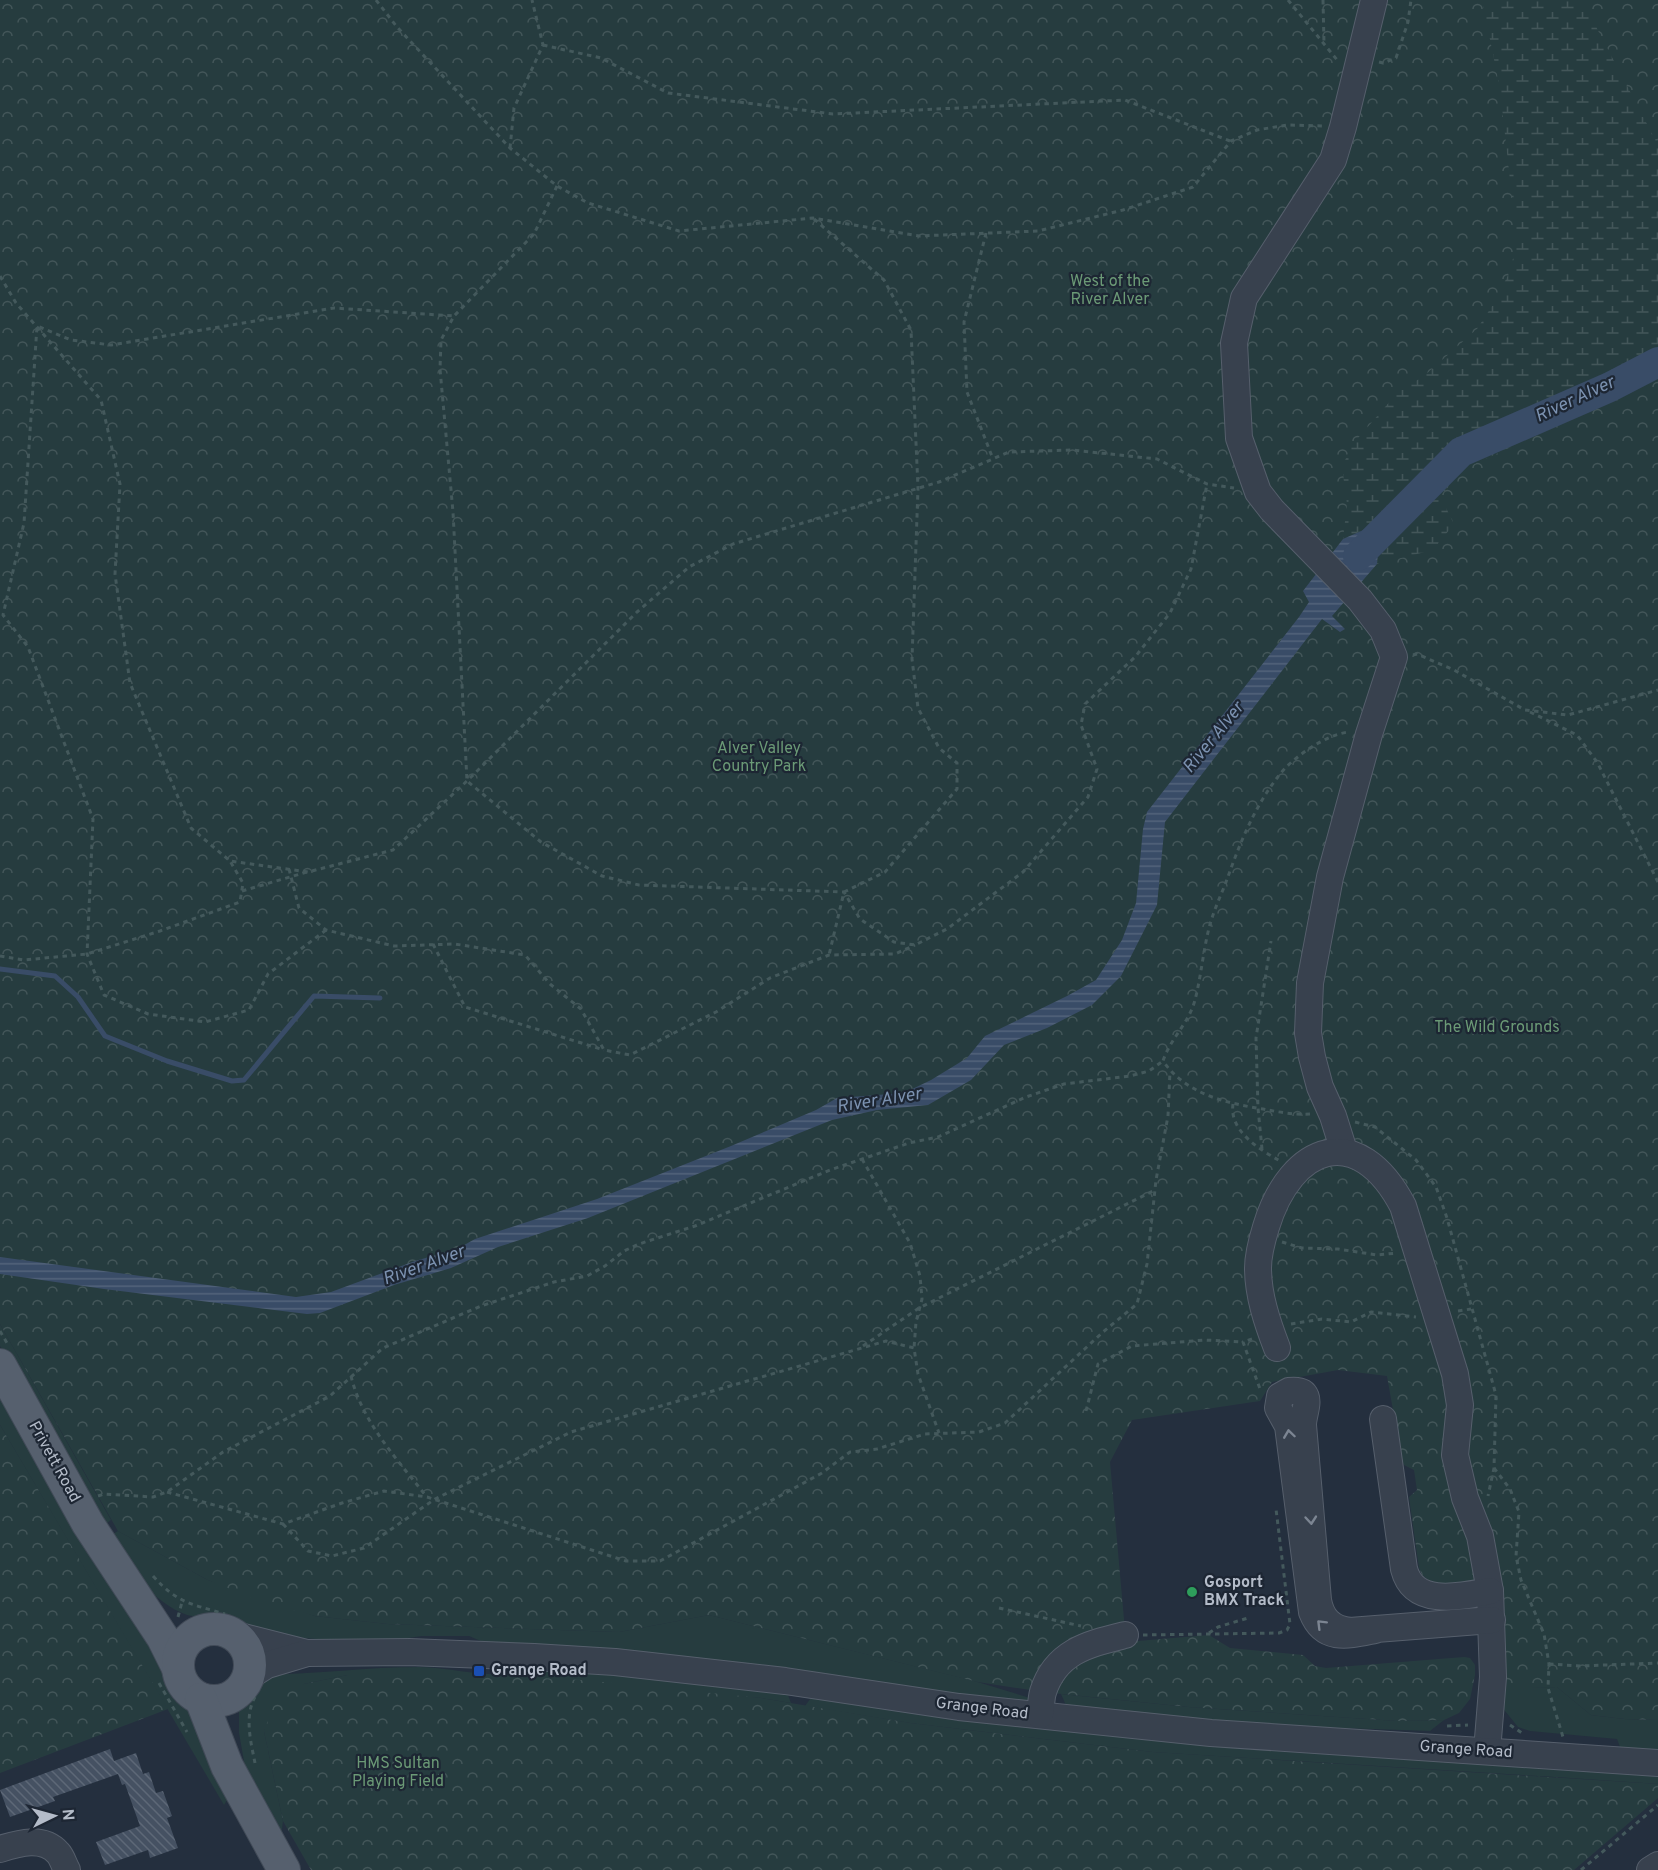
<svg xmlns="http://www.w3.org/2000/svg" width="1658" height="1870" font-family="Overpass,sans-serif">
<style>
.green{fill:#263c3f}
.forest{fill:url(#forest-crowns)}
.wetland{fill:url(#wetland-marsh)}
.water{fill:url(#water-rules)}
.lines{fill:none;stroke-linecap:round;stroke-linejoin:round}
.stream{stroke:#394c67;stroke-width:5}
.river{stroke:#394c67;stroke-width:30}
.building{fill:url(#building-back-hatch)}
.minor-casing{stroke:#565f6c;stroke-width:28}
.major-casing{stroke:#414a57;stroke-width:34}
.path{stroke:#44595c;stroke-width:3;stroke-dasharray:4.5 4.5;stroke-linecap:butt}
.minor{stroke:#38414e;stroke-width:26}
.major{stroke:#56606e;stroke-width:32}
.oneway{stroke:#7c8592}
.leisure-dot{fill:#2e9e5b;stroke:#1d2633;stroke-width:2}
.transit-dot{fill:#1a4fb4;stroke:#1d2633;stroke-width:2}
.labels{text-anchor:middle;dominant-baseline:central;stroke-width:4.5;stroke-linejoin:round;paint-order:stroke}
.park-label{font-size:16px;fill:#6b9a76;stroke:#1d2633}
.street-label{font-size:16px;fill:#b4bcc9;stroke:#1d2633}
.poi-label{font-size:16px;font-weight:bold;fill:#b4bcc9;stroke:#1d2633;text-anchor:start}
.water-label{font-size:18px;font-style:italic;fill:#7c92b1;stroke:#1d2633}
</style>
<defs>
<pattern id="forest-crowns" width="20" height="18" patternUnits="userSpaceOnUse" patternTransform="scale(1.5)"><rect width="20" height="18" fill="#263c3f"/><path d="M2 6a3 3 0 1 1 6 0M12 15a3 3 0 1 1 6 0" fill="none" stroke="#435659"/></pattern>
<pattern id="wetland-marsh" width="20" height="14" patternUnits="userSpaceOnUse" patternTransform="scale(1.5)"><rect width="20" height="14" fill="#263c3f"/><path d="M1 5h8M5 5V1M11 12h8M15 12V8" fill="none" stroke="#435659"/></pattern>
<pattern id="water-rules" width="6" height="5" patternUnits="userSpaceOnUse" patternTransform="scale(1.5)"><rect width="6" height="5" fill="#394c67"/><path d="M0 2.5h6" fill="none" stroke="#53647b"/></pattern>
<pattern id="building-back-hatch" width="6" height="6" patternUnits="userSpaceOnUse" patternTransform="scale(1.5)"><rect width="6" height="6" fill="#455162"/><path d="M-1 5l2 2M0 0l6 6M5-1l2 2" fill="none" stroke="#5d6877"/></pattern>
</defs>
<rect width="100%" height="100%" fill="#242f3e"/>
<g class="green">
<polygon points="0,1324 111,1520 102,1527 0,1346"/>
<polygon points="0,1389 131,1607 174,1693 189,1705 230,1795 224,1805 0,1425"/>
<path d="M118 1531 208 1580 315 1616 388 1624 619 1632 709 1615 971 1680 1030 1698V1706L490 1645 469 1636H422L375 1643 303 1638 187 1615C151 1602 130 1567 108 1537Z"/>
<polygon points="1503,1625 1507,1688 1557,1687 1591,1715 1625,1719 1658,1720 1658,1750 1620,1747 1617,1739 1530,1731 1518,1727 1501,1706"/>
<path d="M547 1666 786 1690 791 1703 761 1698 422 1675H348L304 1684 264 1731 283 1821 281 1837 245 1767 239 1733V1707L246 1691 264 1675C316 1674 368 1667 420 1667 452 1668 484 1677 516 1674 526 1673 537 1668 547 1666Z"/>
<polygon points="1061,1694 1189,1707 1398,1721 1444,1720 1430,1731 1225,1724 1069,1712"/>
<polygon points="813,1695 911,1711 1037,1728 1152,1739 1658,1772 1658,1784 1540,1776 1574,1870 1538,1776 1152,1752 910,1723 805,1706"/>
</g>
<g class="forest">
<polygon points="0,0 1658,0 1658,1720 1625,1719 1591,1715 1557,1687 1507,1689 1498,1580 1438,1584 1431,1582 1422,1575 1419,1568 1409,1497 1417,1490 1414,1470 1404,1465 1402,1461 1387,1376 1338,1370 1272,1382 1260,1401 1132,1420 1110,1462 1126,1642 1209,1635 1230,1648 1303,1655 1315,1666 1326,1668 1464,1657 1470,1658 1475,1665 1475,1675 1470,1699 1459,1713 1444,1720 1398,1721 1189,1707 1043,1692 978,1682 709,1615 619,1632 388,1624 315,1616 257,1600 208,1580 118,1531 0,1324"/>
<polygon points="0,1425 168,1709 0,1773"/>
<polygon points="348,1675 478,1675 582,1680 761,1698 910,1723 1152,1752 1658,1784 1658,1798 1574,1870 311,1870 283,1821 264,1731 277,1696 304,1684"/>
</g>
<polygon class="wetland" points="1482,0 1582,0 1658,145 1658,378 1466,468 1440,496 1454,524 1433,550 1377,564 1378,552 1391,532 1377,524 1343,539 1347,504 1342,467 1352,445 1399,391 1424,376 1477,329 1496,300 1509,273 1517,244 1500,89"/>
<polygon class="water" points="1377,524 1392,532 1378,552 1377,564 1332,616 1345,629 1340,632 1322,619 1165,822 1157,905 1121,976 1092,1005 1047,1028 1004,1045 971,1080 928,1105 877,1110 832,1120 588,1218 498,1247 451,1268 394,1285 320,1313 307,1314 104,1289 0,1274 0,1257 296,1297 331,1292 415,1261 457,1249 475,1239 597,1199 731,1146 816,1110 837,1098 904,1093 931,1080 967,1058 985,1036 1067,996 1096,980 1122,940 1136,903 1143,829 1147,812 1299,617 1309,602 1303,591 1343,539"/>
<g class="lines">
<polyline class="stream" points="0,969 55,976 78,997 105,1036 167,1061 232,1081 244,1080 314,996 380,998"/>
<polyline class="river" points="1358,556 1461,452 1610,387 1658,362"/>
</g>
<polygon class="building" points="110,1749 114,1761 136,1753 143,1774 149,1772 156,1793 163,1791 172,1816 167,1818 178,1848 150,1858 148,1850 105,1865 96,1842 140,1826 125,1784 122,1785 118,1774 53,1797 55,1801 10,1817 0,1790"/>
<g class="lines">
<defs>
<g id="minor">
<polyline points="1344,1151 1333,1116 1320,1087 1312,1057 1308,1033 1310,983 1330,877 1369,734 1394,657 1383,630 1360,600 1272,510 1258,492 1239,438 1234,343 1244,298 1333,160 1343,127 1374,0"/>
<path d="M1277 1348C1267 1322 1258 1295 1258 1268 1258 1254 1262 1240 1266 1227 1291 1144 1358 1120 1403 1206L1455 1374 1460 1405 1455 1455 1465 1498 1480 1536 1490 1591 1493 1677 1487 1751"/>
<path d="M1383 1419 1404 1569C1414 1608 1462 1596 1490 1591"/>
<path d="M1375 1630C1350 1635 1324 1643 1312 1612L1288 1426 1278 1408 1280 1396 1289 1391C1317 1388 1303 1411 1303 1425L1318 1600C1321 1618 1331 1629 1350 1631L1492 1620"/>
<polyline points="232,1634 307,1653"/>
<polyline points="248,1677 267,1665 307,1653 409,1652 534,1657 615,1662 785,1681 959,1707 1211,1733 1658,1763"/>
<path d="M1040 1715C1041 1708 1041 1699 1043 1692 1056 1651 1089 1644 1125 1635"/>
<path d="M0 1849C19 1843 43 1836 58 1853 62 1857 64 1865 67 1870"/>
<polyline points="1650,1870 1658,1865"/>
</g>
<g id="major">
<polyline points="0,1365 88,1524 163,1638 177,1666"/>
<circle cx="214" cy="1665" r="36"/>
<polyline points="201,1699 227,1766 284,1870"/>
</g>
</defs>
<use href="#minor" class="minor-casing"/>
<use href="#major" class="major-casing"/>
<g class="path">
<polyline points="376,0 397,27 510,148 557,186 588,203 679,231 813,218 919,236 1038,231 1123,210 1193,187 1231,141 1257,130 1287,125 1322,126"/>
<polyline points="1288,0 1338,61"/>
<polyline points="1323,0 1324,43"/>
<polyline points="543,45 601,58 668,93 833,114 1125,100 1230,141"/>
<polyline points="1379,62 1383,63 1396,58 1408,22 1411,0"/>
<polyline points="510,148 514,108 543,45 532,0"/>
<polyline points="557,186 534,234 454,316 441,340 440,369 453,512 467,781 541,842 602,876 639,885 844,892 860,919 894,942 915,945 947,929 1023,872 1088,797 1097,769 1081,725 1085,704 1135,657 1170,613 1191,569 1207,484"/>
<polyline points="814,219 884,280 911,330 918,488 912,659 918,708 939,748 957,763 957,789 885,872 844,892 829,955"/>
<polyline points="986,233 964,322 967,392 993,459"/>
<polyline points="0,276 16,303 101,400 120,484 115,574 130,683 191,828 230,861 308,872 393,850 467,781 637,612 689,567 733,544 939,482 1009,452 1072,450 1157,459 1207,484 1234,488"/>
<polyline points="1413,655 1417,654 1454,670 1525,710 1568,715 1658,690"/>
<polyline points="1530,712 1577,735 1597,762 1658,882"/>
<polyline points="289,869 299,908 326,930 394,946 455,944 525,955 550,984 581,1009 604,1050 630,1055 716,1012 770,978 829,955 895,954 915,945"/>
<polyline points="242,891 307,872"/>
<polyline points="326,930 268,974 249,1010 205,1022 148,1014 104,995 87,954 93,819 28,647 3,615 24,523 37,326 71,340 111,345 334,308 454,316"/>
<polyline points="433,944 465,1007 604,1050"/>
<polyline points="0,956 24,960 87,954 160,931 240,902 243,883 230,861"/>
<path d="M1233 1104C1229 1131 1259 1149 1280 1161"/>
<path d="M1310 1114C1294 1115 1278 1112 1263 1109 1225 1103 1186 1094 1163 1061 1170 1039 1189 1023 1195 1000 1201 977 1203 952 1209 928 1213 913 1219 899 1225 885 1238 848 1253 809 1277 778 1290 759 1326 734 1349 732"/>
<polyline points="1355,1122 1375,1127 1416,1160 1436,1187 1447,1218 1496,1395 1494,1468 1488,1496"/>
<polyline points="1262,1149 1258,1108 1256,1038 1271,941"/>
<polyline points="862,1159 910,1243 920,1276 922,1299 916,1322 914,1348"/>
<polyline points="1282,1242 1302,1248 1338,1249 1377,1255 1397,1253"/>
<polyline points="1458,1311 1471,1309"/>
<polyline points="1291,1324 1322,1319 1351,1322 1371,1312 1416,1317"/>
<polyline points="0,1331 7,1343"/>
<polyline points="1252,1339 1243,1342 1260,1389"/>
<polyline points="863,1346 919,1308 1155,1190"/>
<path d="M351 1376C362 1422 397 1459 426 1496"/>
<polyline points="1086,1411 1098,1364 1132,1346 1204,1340 1243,1342"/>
<polyline points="1494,1468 1510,1489 1519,1512 1516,1556 1521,1580 1544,1634 1549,1664 1548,1688 1563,1737"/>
<polyline points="167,1492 283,1524 342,1503 384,1491 427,1497 626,1561 660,1561 822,1473 850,1452 877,1449 925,1434 979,1432 1005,1423 1103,1332 1137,1304 1147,1264 1156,1180 1168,1116 1170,1071"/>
<polyline points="98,1496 104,1494 153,1497 167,1492 223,1452 330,1396 383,1348 481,1306 554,1282 587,1276 605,1266 624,1251 639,1244 695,1226 830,1170 909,1143 938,1137 1026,1097 1064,1084 1130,1076 1149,1071 1163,1061"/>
<polyline points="283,1524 308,1551 332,1556 364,1548 435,1499 571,1432 886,1341 914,1348 918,1374 939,1433"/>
<path d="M153 1576C178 1604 192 1604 225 1614"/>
<polyline points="999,1608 1081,1626"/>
<polyline points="178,1617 182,1602"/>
<polyline points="1209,1633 1218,1627 1248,1618"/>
<polyline points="1143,1635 1279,1633 1287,1630 1290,1624 1276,1509"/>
<polyline points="1549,1664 1580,1666 1658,1663"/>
<polyline points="159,1683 187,1732"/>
<polyline points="1510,1725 1522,1733"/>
<polyline points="1447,1726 1468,1725"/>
<path d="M255 1763C251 1743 244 1716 255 1697"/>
<polyline points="1581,1870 1658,1805"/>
</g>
<use href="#minor" class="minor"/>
<use href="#major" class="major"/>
</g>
<defs><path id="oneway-chevron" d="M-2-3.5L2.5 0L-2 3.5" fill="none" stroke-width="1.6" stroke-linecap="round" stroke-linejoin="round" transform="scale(1.5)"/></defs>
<g class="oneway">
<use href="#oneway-chevron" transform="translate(1289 1434) rotate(-98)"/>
<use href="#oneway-chevron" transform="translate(1311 1520) rotate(85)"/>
<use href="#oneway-chevron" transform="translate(1321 1624) rotate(-135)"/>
</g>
<circle class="leisure-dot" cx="1192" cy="1592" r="6"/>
<rect class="transit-dot" x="473" y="1665" width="12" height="12" rx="3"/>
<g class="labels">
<g class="park-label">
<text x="1110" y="282">West of the<tspan x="1110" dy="18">River Alver</tspan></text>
<text x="759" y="749">Alver Valley<tspan x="759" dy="18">Country Park</tspan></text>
<text x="1497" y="1028">The Wild Grounds</text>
<text x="398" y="1764">HMS Sultan<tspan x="398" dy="18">Playing Field</tspan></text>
</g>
<g class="street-label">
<text transform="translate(54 1462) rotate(61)">Privett Road</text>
<text transform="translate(982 1709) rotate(7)">Grange Road</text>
<text transform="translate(1466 1750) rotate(4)">Grange Road</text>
</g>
<g class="poi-label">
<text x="1204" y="1583">Gosport<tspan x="1204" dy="18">BMX Track</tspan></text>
<text x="491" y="1671">Grange Road</text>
</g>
<g class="water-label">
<text transform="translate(1575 400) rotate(-25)">River Alver</text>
<text transform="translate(1214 738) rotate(-51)">River Alver</text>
<text transform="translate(879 1101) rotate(-9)">River Alver</text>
<text transform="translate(424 1266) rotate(-20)">River Alver</text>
</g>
</g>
<g transform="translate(54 1816) rotate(85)" stroke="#1d2633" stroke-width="4.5" paint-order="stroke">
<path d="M0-4.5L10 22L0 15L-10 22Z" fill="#b4bcc9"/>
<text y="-9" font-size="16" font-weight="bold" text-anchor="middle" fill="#b4bcc9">N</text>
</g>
</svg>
